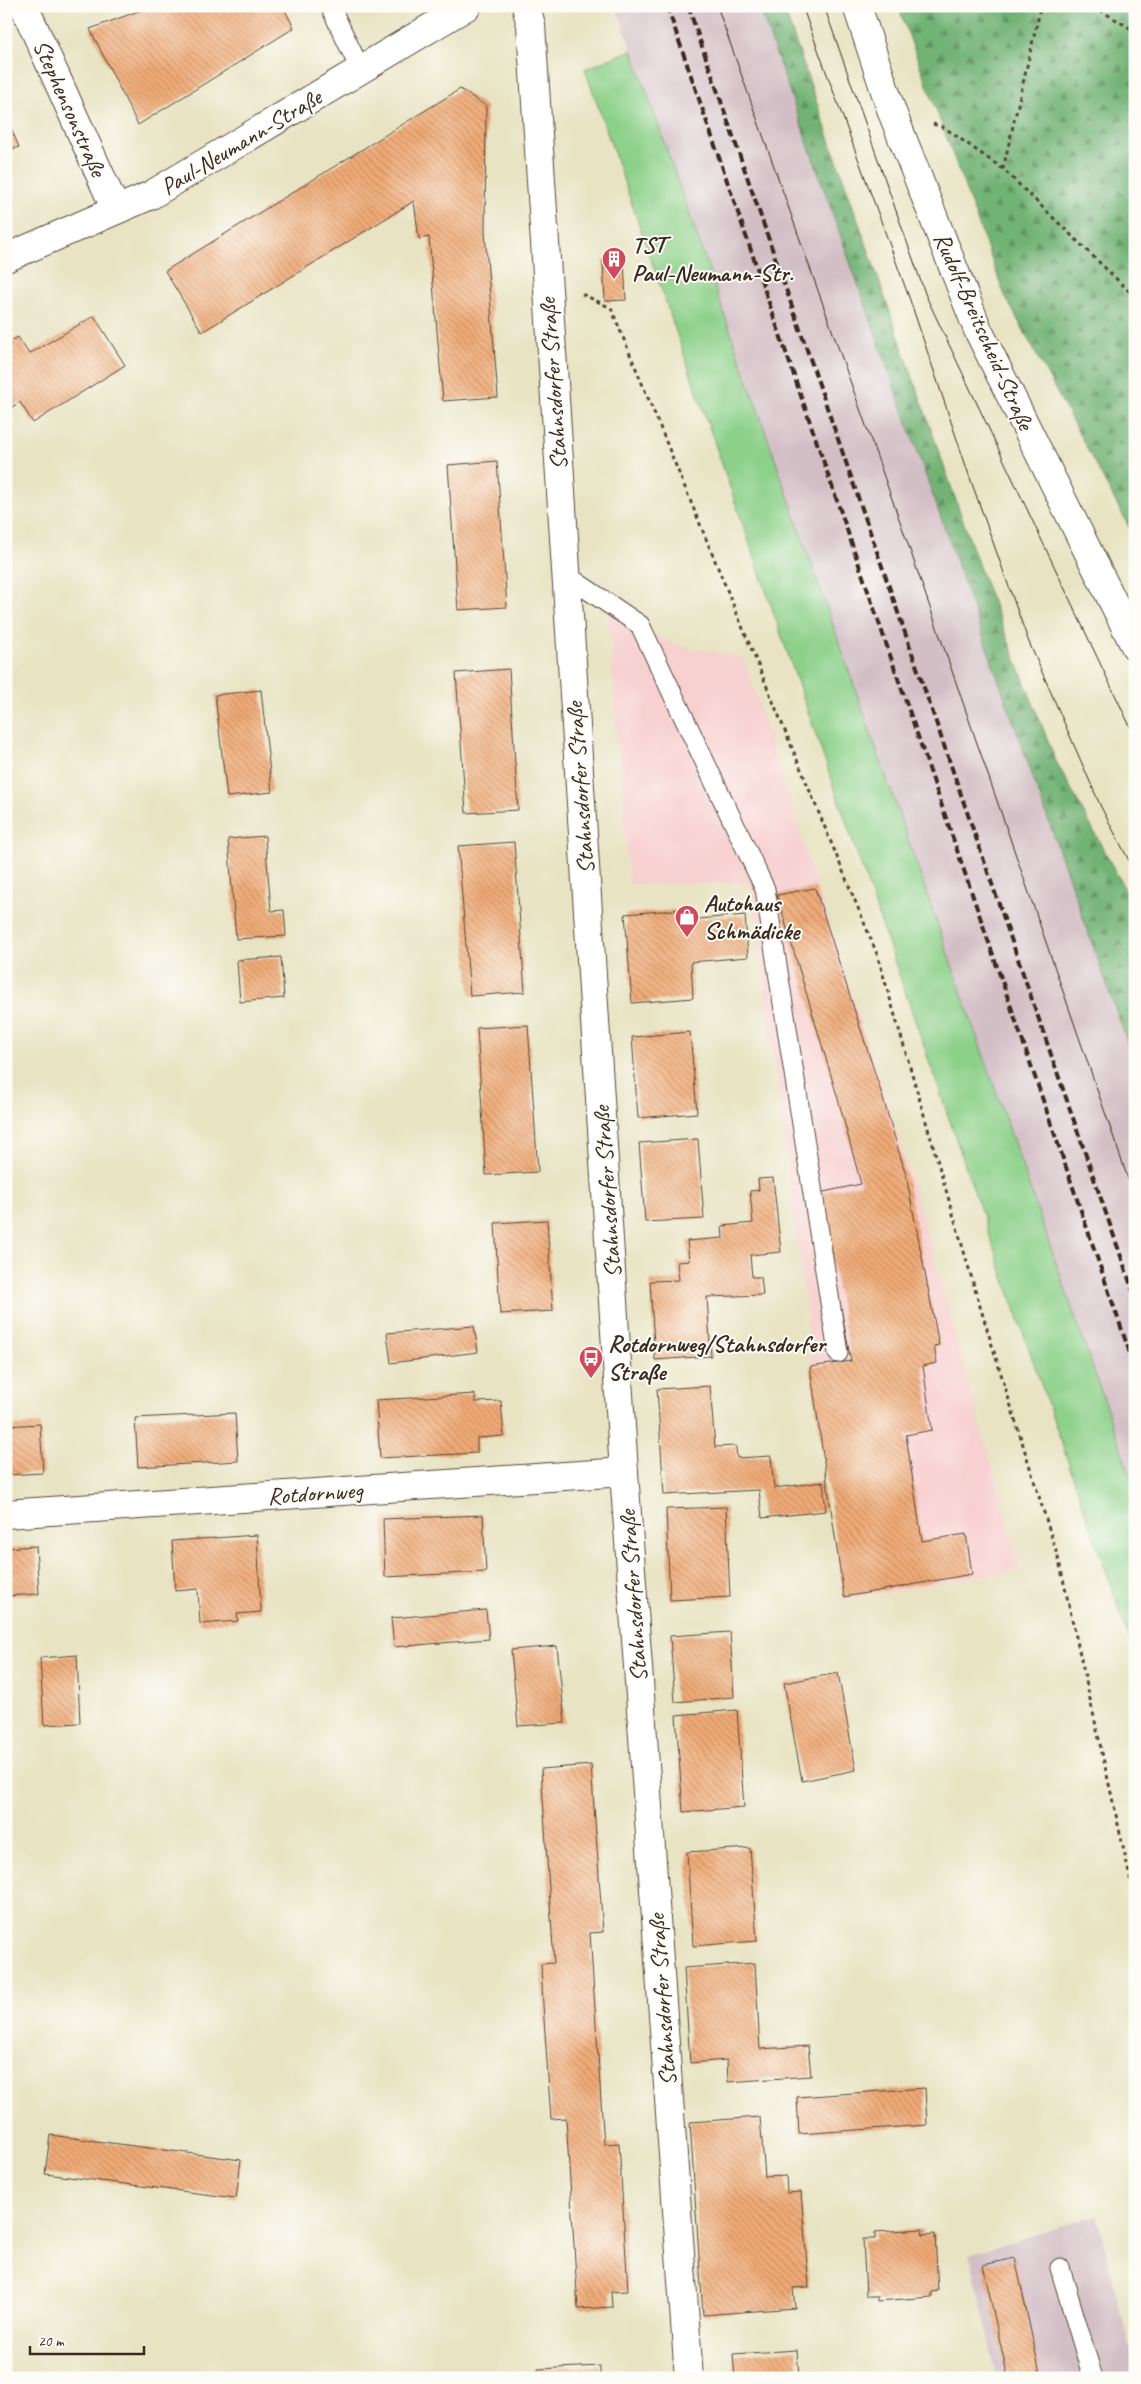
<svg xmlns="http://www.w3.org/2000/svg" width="1141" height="2384" font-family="Caveat,sans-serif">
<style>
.built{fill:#f7d0d0}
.industrial{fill:#d2bec5}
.green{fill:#8cd089;stroke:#647d54}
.forest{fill:url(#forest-firs);stroke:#566e4a}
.building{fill:url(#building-back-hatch)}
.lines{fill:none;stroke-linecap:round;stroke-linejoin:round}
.service-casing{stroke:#554637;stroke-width:21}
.minor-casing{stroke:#554637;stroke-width:30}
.tertiary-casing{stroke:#554637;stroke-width:30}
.path{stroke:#554637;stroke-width:3;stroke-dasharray:4 4;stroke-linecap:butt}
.service{stroke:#fff;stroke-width:19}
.minor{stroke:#fff;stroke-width:28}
.tertiary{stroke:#fff;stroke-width:28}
.tram{stroke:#3b2a1e;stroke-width:1}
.rail{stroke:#3b2a1e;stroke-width:4;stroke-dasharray:8 4;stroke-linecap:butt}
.labels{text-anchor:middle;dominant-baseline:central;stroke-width:4;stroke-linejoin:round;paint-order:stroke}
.street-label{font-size:24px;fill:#3b2a1e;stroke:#fdfcf7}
.poi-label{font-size:24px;font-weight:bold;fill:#3b2a1e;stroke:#fdfcf7;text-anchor:start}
</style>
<defs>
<pattern id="forest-firs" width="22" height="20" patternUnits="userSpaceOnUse" patternTransform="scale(1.25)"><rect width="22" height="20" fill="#71b275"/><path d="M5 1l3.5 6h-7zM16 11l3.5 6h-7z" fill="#5e915f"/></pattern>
<pattern id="building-back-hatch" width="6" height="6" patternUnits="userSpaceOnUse" patternTransform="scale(1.25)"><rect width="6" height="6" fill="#f0ab77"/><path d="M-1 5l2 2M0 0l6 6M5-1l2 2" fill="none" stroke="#c48b61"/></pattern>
</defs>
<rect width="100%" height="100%" fill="#fdfcf7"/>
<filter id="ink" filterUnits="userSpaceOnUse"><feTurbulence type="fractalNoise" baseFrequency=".02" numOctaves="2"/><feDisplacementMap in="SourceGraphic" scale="10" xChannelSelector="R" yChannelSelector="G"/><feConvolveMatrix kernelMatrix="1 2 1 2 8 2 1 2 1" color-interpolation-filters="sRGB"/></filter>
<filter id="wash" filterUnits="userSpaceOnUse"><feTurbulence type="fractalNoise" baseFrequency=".0096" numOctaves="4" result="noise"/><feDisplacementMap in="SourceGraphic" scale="20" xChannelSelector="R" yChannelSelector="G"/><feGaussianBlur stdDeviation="1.12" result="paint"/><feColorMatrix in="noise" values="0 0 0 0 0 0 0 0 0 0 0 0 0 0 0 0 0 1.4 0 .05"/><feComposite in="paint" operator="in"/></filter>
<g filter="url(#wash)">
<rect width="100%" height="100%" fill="#e8e3c2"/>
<polygon class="built" points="608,613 678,646 743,657 910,1175 1021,1569 843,1599 751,883 629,884"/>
<g class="industrial">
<polygon points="616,6 759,6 1135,1064 1135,1489"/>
<polygon points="1097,2215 1135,2369 1135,2378 997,2378 970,2255"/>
</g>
<polygon class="green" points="632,50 1135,1489 1135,1655 585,69"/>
<g class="forest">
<polygon points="759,6 783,6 981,572 1056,761 1135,908 1135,1064"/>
<polygon points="898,6 1135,6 1135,538 1005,296"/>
</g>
<g id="blocks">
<g class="building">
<polygon points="152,6 283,6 294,28 138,125 90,29"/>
<polygon points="460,89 486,106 485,233 498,397 443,401 429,237 419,239 414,201 202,332 165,271"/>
<polygon points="6,117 19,147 6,152"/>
<polygon points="624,259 626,300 605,301 603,260"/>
<polygon points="94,316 125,365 33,423 20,402 6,411 6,344 18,337 29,354"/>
<polygon points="497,461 507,607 458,610 448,465"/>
<polygon points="509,669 518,810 466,813 456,673"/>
<polygon points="261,690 272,792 227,797 215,695"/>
<polygon points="265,836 271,911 284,910 286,936 236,939 228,839"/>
<polygon points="514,842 525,992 470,996 458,846"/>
<polygon points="815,888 881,1092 906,1175 939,1345 934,1346 937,1363 923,1366 932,1430 906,1435 922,1541 966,1534 972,1574 844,1597 810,1367 851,1361 819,1193 861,1184 838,1099 777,895"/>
<polygon points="685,909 687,920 745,915 748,957 691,962 693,998 632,1003 625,914"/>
<polygon points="281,957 284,998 240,1002 237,960"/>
<polygon points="528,1025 538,1172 486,1175 477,1028"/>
<polygon points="690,1032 697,1113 638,1118 632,1037"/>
<polygon points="698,1139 704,1219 645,1222 639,1143"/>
<polygon points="773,1178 781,1252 750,1255 752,1277 761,1277 763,1295 707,1297 711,1356 655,1360 650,1281 679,1280 677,1262 689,1261 687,1241 723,1238 722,1226 753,1223 750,1191 759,1190 758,1179"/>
<polygon points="547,1220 553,1311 500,1314 495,1223"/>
<polygon points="474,1326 478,1352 391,1363 387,1333"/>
<polygon points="710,1386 715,1447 736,1446 737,1458 771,1456 774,1488 823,1482 826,1511 762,1518 759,1490 664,1495 657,1389"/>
<polygon points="475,1394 475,1402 501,1401 504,1436 477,1438 477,1453 380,1458 376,1400"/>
<polygon points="235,1413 238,1461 138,1467 135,1418"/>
<polygon points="40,1424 43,1473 6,1475 6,1426"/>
<polygon points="726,1507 730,1597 670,1600 666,1509"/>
<polygon points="483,1515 486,1572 385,1577 383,1519"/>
<polygon points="257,1535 261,1612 237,1614 238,1621 200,1624 198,1589 175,1591 172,1541"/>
<polygon points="36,1546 39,1594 6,1596 6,1548"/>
<polygon points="486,1610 489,1639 394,1647 391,1618"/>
<polygon points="730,1632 734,1697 675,1702 670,1636"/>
<polygon points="557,1646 565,1723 518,1726 511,1650"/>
<polygon points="77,1655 80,1723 44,1725 40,1658"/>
<polygon points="838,1673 856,1770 802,1781 784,1683"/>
<polygon points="737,1710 744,1807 683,1812 676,1715"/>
<polygon points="591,1765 603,1932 590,1933 602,2116 604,2144 619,2143 628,2291 611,2292 612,2307 578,2309 566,2118 551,2119 543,2005 541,1964 554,1963 541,1769"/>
<polygon points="750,1848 757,1941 693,1946 687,1852"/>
<polygon points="755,1963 760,2049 808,2046 811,2076 728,2082 727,2060 690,2063 684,1968"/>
<polygon points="925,2088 927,2125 799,2134 797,2097"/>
<polygon points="760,2117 765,2177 786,2176 787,2193 801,2192 809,2287 793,2288 795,2308 703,2315 690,2122"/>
<polygon points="50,2135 241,2160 236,2198 45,2174"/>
<polygon points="923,2229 922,2235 935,2234 938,2291 932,2292 932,2297 877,2301 877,2296 866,2296 863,2239 875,2239 875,2232"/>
<polygon points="1015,2258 1041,2378 1008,2378 983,2265"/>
<polygon points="797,2350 799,2378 735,2378 733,2354"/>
<polygon points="600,2366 600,2378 539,2378 538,2369"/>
</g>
</g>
</g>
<g filter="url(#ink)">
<use href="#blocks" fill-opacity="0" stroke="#554637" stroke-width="1"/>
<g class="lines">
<defs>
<g id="service">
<polyline points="330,6 361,71"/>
<polyline points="566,575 640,625 765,889 838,1353"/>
<polyline points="1060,2268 1093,2378"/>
</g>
<g id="minor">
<polyline points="24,6 116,210"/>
<polyline points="526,6 531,25 624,1472 689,2378"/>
<polyline points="6,258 151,195 467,6"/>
<polyline points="6,1514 624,1472"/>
</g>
<polyline id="tertiary" points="857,6 892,112 978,330 1135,646"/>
</defs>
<use href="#service" class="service-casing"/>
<use href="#minor" class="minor-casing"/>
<use href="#tertiary" class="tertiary-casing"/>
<g class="path">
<polyline points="1093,6 1135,31"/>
<polyline points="933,124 945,128 1003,169 1135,297"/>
<polyline points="1003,169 1041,6"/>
<polyline points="582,294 611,308 877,954 979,1303 1059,1561 1135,1900"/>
</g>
<use href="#service" class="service"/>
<use href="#minor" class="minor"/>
<use href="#tertiary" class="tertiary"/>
<g class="tram">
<polyline points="717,6 908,544 1135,1199"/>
<polyline points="802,6 910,300 970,478 1028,640 1101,807 1135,872"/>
<polyline points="824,6 926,296 1135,737"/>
</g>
<g class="rail">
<polyline points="667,6 1135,1368"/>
<polyline points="688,6 1135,1297"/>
</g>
</g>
</g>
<defs>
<symbol id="building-pin" viewBox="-11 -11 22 30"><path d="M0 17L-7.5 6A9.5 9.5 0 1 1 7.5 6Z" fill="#d1495b" stroke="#fdfcf7"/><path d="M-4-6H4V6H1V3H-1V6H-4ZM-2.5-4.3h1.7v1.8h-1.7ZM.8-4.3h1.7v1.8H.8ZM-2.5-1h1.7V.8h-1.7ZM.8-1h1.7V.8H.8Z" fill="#fff"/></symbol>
<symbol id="shop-pin" viewBox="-11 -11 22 30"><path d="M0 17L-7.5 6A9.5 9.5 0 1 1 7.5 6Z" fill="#d1495b" stroke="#fdfcf7"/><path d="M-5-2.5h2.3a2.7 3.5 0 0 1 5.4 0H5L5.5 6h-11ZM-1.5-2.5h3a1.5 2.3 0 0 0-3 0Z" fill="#fff"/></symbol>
<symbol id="bus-pin" viewBox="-11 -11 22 30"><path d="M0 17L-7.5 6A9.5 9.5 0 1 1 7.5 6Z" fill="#d1495b" stroke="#fdfcf7"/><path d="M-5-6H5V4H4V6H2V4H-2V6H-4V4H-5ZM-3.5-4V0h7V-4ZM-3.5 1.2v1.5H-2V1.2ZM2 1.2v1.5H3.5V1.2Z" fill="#fff"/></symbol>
</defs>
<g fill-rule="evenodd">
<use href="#building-pin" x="600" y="245" width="28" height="38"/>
<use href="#shop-pin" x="673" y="903" width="28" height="38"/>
<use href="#bus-pin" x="577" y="1344" width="28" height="38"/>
</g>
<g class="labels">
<g class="street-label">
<text transform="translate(70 108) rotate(66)">Stephensonstraße</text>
<text transform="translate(241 142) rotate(-31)">Paul-Neumann-Straße</text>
<text transform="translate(984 331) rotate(66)">Rudolf-Breitscheid-Straße</text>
<text transform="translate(553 384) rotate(-94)">Stahnsdorfer Straße</text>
<text transform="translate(580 788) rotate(-94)">Stahnsdorfer Straße</text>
<text transform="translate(607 1192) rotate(-94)">Stahnsdorfer Straße</text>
<text transform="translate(315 1493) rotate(-4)">Rotdornweg</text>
<text transform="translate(633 1596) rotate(-94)">Stahnsdorfer Straße</text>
<text transform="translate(662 2000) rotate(-94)">Stahnsdorfer Straße</text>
</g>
<g class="poi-label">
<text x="632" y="245">TST<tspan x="632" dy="28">Paul-Neumann-Str.</tspan></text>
<text x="704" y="903">Autohaus<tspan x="704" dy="28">Schmädicke</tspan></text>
<text x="608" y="1344">Rotdornweg/Stahnsdorfer<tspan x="608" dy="28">Straße</tspan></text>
</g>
</g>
<rect width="1141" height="2384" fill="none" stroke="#fdfcf7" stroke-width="25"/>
<path d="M30 2346v8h114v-8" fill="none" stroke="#3b2a1e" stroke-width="2.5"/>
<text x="38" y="2346" font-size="15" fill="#3b2a1e" stroke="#fdfcf7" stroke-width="4" paint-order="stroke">20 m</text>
</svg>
